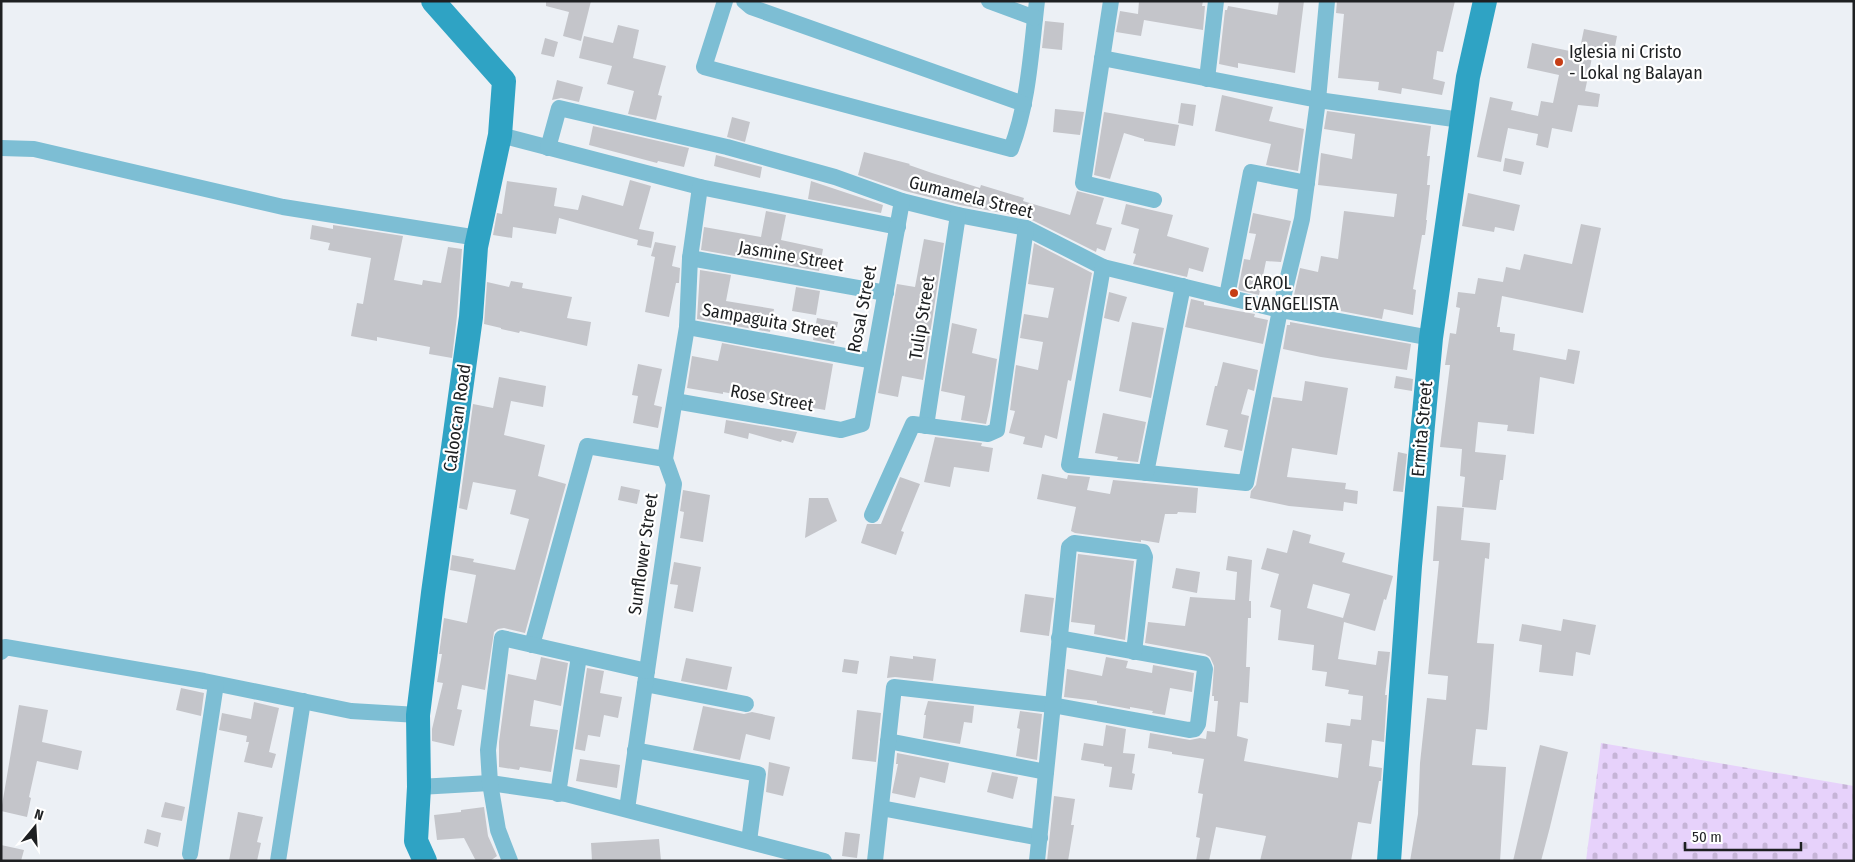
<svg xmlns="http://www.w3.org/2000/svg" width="1855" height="862" font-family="'Fira Sans Condensed',sans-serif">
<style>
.cemetery{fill:url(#cemetery-stones)}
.building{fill:#c4c5ca;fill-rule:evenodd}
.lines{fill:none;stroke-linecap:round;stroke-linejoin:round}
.street{stroke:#7dbed4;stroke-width:16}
.secondary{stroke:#2fa3c4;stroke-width:24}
.poi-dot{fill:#c63d15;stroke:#fff;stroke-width:2}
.labels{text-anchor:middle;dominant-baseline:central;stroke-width:4.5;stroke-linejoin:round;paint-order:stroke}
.poi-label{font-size:18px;fill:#1e2022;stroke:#fff;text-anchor:start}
.street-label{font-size:18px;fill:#1e2022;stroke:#fff}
</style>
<defs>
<pattern id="cemetery-stones" width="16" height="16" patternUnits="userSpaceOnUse" patternTransform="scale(1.25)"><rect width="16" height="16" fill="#e7d2fb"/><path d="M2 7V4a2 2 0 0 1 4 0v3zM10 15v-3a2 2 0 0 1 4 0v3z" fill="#c6b4d7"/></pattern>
</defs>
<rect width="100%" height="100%" fill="#ecf0f5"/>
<polygon class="cemetery" points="1601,743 1854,786 1854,861 1586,861"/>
<g class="building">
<polygon points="546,1 591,1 581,41 563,36 569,12 546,6"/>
<polygon points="1139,1 1203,1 1202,6 1205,6 1203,30 1144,20 1141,36 1116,32 1120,11 1138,14"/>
<polygon points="1279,1 1304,1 1295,73 1238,63 1238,68 1219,64 1225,10 1227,10 1228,6 1277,15"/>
<polygon points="1337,1 1455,1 1443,52 1437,51 1433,79 1445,82 1442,95 1402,88 1401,94 1378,90 1379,82 1338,78 1344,14 1336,13"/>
<polygon points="1045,21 1064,23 1062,50 1042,48"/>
<polygon points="618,25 639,30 633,58 666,66 658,95 662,96 656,120 628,114 634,91 607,84 612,66 579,58 584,36 613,43"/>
<polygon points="1584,29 1617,36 1613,57 1593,53 1585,91 1600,94 1598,107 1578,105 1572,132 1552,128 1548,148 1536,145 1538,134 1508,128 1501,162 1477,157 1490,97 1513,102 1511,110 1538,116 1541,101 1553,103 1559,75 1527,68 1532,43 1579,53"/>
<polygon points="545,38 558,42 554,57 541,54"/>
<polygon points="557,80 583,87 579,102 561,98 552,100"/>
<polygon points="1222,95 1273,107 1269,121 1304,129 1298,171 1266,165 1271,144 1215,131"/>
<polygon points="1181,103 1196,105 1193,126 1178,123"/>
<polygon points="1055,109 1084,112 1080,135 1053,132"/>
<polygon points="1327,111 1431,126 1427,156 1430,156 1427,185 1430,185 1426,220 1427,220 1425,235 1422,235 1413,289 1416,290 1413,315 1384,309 1382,319 1294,302 1296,295 1294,295 1300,268 1318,272 1321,256 1338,259 1344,211 1394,217 1397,194 1318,185 1321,153 1352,159 1355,134 1324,129"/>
<polygon points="1104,112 1179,125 1175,146 1144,141 1144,139 1124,133 1110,179 1094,175"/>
<polygon points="732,117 750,122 745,142 727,137"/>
<polygon points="593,126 689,148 684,167 658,161 657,163 589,145"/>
<polygon points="864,152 910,164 909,165 932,173 980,188 981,185 1024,198 1023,201 1070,215 1077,191 1104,198 1096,224 1112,228 1105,251 1097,248 1096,252 1028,218 960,205 905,191 858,175"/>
<polygon points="716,155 762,167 760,178 714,166"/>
<polygon points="1505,158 1524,162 1521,175 1503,171"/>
<polygon points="630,180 651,186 639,229 654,232 651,248 637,245 638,240 559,218 556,234 513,227 512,238 493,235 497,213 502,214 507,181 557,188 554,206 578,210 582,195 623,206"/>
<polygon points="811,181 883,205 881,213 808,199"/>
<polygon points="1468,193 1520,205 1514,231 1495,227 1494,232 1462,226"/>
<polygon points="1126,204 1173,215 1167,236 1209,248 1203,272 1189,268 1187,277 1133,264 1136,254 1133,253 1139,229 1121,224"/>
<polygon points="766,211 786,215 781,240 823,249 819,271 701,250 704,227 761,237"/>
<polygon points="1253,213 1291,221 1281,262 1266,261 1259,295 1238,290 1244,259 1250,260 1256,234 1249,233"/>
<polygon points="1581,224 1601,228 1583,313 1502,296 1497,327 1500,327 1500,332 1515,334 1513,350 1566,360 1568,349 1580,351 1574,384 1540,377 1534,434 1507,431 1508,425 1478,422 1475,452 1506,455 1503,480 1500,480 1496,510 1462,507 1465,477 1460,476 1462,449 1440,447 1450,365 1445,365 1450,333 1456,334 1460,308 1456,307 1458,292 1475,294 1478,278 1503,282 1506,267 1520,270 1524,254 1572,264"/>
<polygon points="312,225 333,229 333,225 403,236 394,280 422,285 423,280 441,283 448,247 462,249 457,316 452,358 429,354 430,347 377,337 377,341 351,336 357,303 363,304 371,258 328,250 330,243 310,239"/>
<polygon points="924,239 944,243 923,380 902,376 898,397 878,393 897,284 915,287"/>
<polygon points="655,242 676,246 672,266 680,268 679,283 676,283 669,317 645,312 655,257 651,256"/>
<polygon points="1034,243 1092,273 1071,381 1068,380 1057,439 1045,435 1042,448 1023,444 1025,437 1009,433 1015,411 1010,410 1016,365 1038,370 1043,342 1020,338 1024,314 1048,318 1054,288 1028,284"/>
<polygon points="700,270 731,275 726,301 774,309 770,332 697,319"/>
<polygon points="511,281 523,283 522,288 572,297 567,318 591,322 587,346 520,331 519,333 501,329 501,328 484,324 487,282 509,287"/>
<polygon points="796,287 820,291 816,315 792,311"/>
<polygon points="1109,292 1127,297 1119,322 1104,318"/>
<polygon points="1191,299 1204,302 1204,305 1255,314 1254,317 1268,320 1263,344 1185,327"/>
<polygon points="817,318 838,322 834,344 813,340"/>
<polygon points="1132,322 1164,328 1151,398 1119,391"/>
<polygon points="1290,322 1411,344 1407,370 1321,357 1283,349 1287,325 1290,325"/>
<polygon points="952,323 977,329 972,353 997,359 990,406 986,424 961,420 965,396 941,391"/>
<polygon points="722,343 833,364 825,410 723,392 723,394 687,388 692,356 718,361"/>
<polygon points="1223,362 1258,370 1254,391 1248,389 1241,414 1249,416 1242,451 1224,447 1228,430 1206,425 1215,386 1217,386"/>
<polygon points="638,364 662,369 654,405 662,407 658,428 633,423 638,396 632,395"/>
<polygon points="1396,376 1413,379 1412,391 1394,388"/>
<polygon points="499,377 546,386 543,407 511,401 504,435 545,445 538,476 566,484 525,633 504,628 498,629 494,632 485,690 462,685 457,709 462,710 454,746 432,741 432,729 443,683 437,682 442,654 439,654 444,618 467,623 476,575 450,570 452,555 474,559 473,562 515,570 529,519 510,514 516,490 473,482 467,510 459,508 473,404 493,408"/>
<polygon points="1305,381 1348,388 1337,455 1292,448 1287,477 1346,483 1345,489 1358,491 1357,504 1344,502 1343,511 1289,506 1250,498 1251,491 1256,485 1273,397 1302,401"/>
<polygon points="1103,413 1146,422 1138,462 1117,460 1118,457 1095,453"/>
<polygon points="726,420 797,432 793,443 782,440 781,442 749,433 748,439 724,433"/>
<polygon points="935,437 982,443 981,446 993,448 989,472 954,467 950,487 924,482"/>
<polygon points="1398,452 1407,454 1403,492 1393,491"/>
<polygon points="1042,474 1067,479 1068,475 1090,477 1087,490 1110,494 1113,480 1198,488 1196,513 1178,512 1177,514 1165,514 1159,543 1141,540 1141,542 1075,533 1071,531 1076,507 1037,499"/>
<polygon points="900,477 920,484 901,531 904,532 896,555 861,543 867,524 881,524"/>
<polygon points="621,486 640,490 637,504 618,500"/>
<polygon points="683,490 710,495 703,542 680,538 684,512 680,511"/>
<polygon points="809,498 828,498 837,521 805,538"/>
<polygon points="1437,506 1464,508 1461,540 1490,543 1489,559 1485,558 1477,643 1494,644 1489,709 1487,730 1476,729 1472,765 1506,767 1500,861 1410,861 1418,814 1420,763 1427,698 1446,700 1448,676 1428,674 1439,561 1433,561"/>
<path d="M1293 530 1311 535 1309 543 1345 553 1342 562 1393 576 1386 600 1384 599 1375 631 1344 622 1338 659 1376 665 1378 651 1390 652 1385 695H1387L1384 742 1372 740 1369 766 1382 768 1381 781H1379L1371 824 1358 822 1351 861H1260L1266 836 1216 827 1209 861H1196L1200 838 1196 837 1203 794 1198 793 1204 759 1172 754V752L1148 748 1150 733 1190 740 1200 738 1206 739 1207 731 1215 732 1218 701H1214V696H1212L1214 666 1210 657 1205 654 1145 643 1148 622 1185 626 1190 597 1235 600 1237 572 1226 570 1228 556 1252 560 1249 601H1251V618H1248L1246 667H1250L1248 703 1240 702 1237 736 1248 739 1244 761 1338 778 1342 744 1325 742 1327 723 1350 726 1351 719 1361 720 1363 696 1348 694 1349 690 1325 686 1327 672 1312 670 1314 645 1278 640 1281 610 1270 607 1279 574 1261 569 1267 548 1287 553ZM1313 584 1350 594 1343 618 1307 608Z"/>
<polygon points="1078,554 1134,561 1125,640 1094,634 1095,625 1071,622"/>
<polygon points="674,562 701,567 693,612 674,608 678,585 670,584"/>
<polygon points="1176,568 1200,572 1197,593 1172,588"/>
<polygon points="1025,594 1054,598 1049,636 1020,632"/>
<polygon points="1563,619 1596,625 1590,655 1576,652 1573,676 1539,672 1542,645 1519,641 1522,624 1561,631"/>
<polygon points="890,656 913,659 913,656 936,659 933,681 895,677 887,678"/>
<polygon points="541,657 568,663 561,706 534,700 530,726 558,730 551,772 520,767 519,770 499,767 499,742 508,674 536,680"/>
<polygon points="1106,657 1128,661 1126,668 1152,673 1153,665 1194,673 1192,692 1170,688 1165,715 1152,713 1153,711 1130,707 1130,709 1097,703 1097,701 1064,697 1067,669 1102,676"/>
<polygon points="686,658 732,667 727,690 681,681"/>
<polygon points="844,659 859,661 857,674 842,672"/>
<polygon points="587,668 604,671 600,693 622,697 618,718 604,715 600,737 588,735 585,751 575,749"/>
<polygon points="181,688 204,693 201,716 176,710"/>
<polygon points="928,701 974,706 972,723 964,722 960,744 923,738 926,715 924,715"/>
<polygon points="254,702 279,708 269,752 276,754 272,768 244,762 249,742 246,742 247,736 219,730 222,713 251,719"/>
<polygon points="19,705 48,710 42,742 82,751 78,770 37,761 29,797 31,798 27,817 1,811"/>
<polygon points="703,706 744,714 752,712 775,717 770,740 746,734 740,760 693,750"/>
<polygon points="857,710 881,713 876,762 852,759"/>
<polygon points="1020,711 1042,714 1037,760 1016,756 1020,729 1017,728"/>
<polygon points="1106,725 1126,729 1123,753 1135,754 1132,773 1135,774 1132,790 1109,787 1112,767 1104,766 1104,764 1081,760 1084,743 1103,746"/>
<polygon points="1540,745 1568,752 1550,827 1541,861 1513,861"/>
<polygon points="897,753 949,763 945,783 920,777 915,798 892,793 898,764 896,764"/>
<polygon points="580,759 620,765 617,788 576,781"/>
<polygon points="769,762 790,767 783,796 766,792"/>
<polygon points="992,772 1018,777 1013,799 987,792"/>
<polygon points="1054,796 1075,799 1071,825 1074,825 1068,861 1047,861"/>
<polygon points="165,802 185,807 182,821 161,817"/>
<polygon points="484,807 488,836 497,856 490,861 476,861 464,838 437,840 434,815 461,812 461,810"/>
<polygon points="238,812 263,817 257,842 261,843 257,861 229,861"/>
<polygon points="147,829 161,833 158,847 144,843"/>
<polygon points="845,832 860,834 857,858 842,856"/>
<polygon points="659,839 661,861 592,861 591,843"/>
<polygon points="1,845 24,850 21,861 1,861"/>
</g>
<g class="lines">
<g class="street">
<path d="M725 1 704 67 1011 149C1029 102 1031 50 1037 1"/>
<polyline points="744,1 751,7 1024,104"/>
<polyline points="989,1 1035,18"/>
<polyline points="1111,1 1083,183 1154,200"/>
<polyline points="1102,58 1318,100 1461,120"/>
<polyline points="1207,79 1216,1"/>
<polyline points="500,135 700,187 898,227"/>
<polyline points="1,148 34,149 283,207 478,238"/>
<polyline points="548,148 559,108 727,147 835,177 902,201 958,215 1026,228 1103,267 1280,310 1431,338"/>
<polyline points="690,258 886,293"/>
<polyline points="1103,267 1069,465 1246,483 1280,310 1302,219 1318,100 1327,1"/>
<polyline points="1227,296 1251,172 1307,183"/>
<polyline points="687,327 873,361"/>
<polyline points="675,401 841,430 862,424 902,201"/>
<polyline points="926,426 958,215"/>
<polyline points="1146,473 1183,286"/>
<polyline points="872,515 913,424 988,434 997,430 1026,228"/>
<polyline points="532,645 587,446 665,459"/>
<polyline points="1,652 5,647 204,681 351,711 418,715"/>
<polyline points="645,684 746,704"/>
<polyline points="888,741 1046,772"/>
<polyline points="635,750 758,774 749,841"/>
<polyline points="419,787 490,783 566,794 824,861"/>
<polyline points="558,794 579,656"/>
<polyline points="881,808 1040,838"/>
<polyline points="627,809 674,484 665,459 687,327 690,258 700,187"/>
<polyline points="190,854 216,684"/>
<polyline points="278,861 303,701"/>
<polyline points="510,861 498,830 490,783 488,750 502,638 647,671"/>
<polyline points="875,861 894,687 1052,705 1189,730 1195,729 1198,724 1205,669 1203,664 1059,638"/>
<polyline points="1037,861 1069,547 1074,543 1143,552 1145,557 1134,652"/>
</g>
<g class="secondary">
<polyline points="425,861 416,841 419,787 418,715 433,593 471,317 476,247 500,135 504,81 433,1"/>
<polyline points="1389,861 1410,566 1431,338 1468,77 1485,1"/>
</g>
</g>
<g class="poi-dot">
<circle cx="1559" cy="62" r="5"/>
<circle cx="1234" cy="293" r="5"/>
</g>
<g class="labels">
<g class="poi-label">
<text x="1569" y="52">Iglesia ni Cristo<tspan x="1569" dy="21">- Lokal ng Balayan</tspan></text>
<text x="1244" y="283">CAROL<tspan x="1244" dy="21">EVANGELISTA</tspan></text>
</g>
<g class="street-label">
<text transform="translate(971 197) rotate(14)">Gumamela Street</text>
<text transform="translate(791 256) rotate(10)">Jasmine Street</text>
<text transform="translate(862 309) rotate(-79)">Rosal Street</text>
<text transform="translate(922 318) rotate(-81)">Tulip Street</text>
<text transform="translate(769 321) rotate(10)">Sampaguita Street</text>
<text transform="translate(772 398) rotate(10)">Rose Street</text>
<text transform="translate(457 418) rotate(-82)">Caloocan Road</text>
<text transform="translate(1422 429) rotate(-85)">Ermita Street</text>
<text transform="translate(643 554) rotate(-82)">Sunflower Street</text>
</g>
</g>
<rect width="1855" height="862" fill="none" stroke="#1e2022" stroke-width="5"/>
<g transform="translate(35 827) rotate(18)" stroke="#ffffff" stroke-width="4" paint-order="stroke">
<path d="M0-4L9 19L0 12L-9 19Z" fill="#1e2022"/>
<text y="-8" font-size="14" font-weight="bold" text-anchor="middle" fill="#1e2022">N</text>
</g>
<path d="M1685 842v8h116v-8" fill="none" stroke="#1e2022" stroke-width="2.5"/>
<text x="1692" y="842" font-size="15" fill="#1e2022" stroke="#ffffff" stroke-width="4" paint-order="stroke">50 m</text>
</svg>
